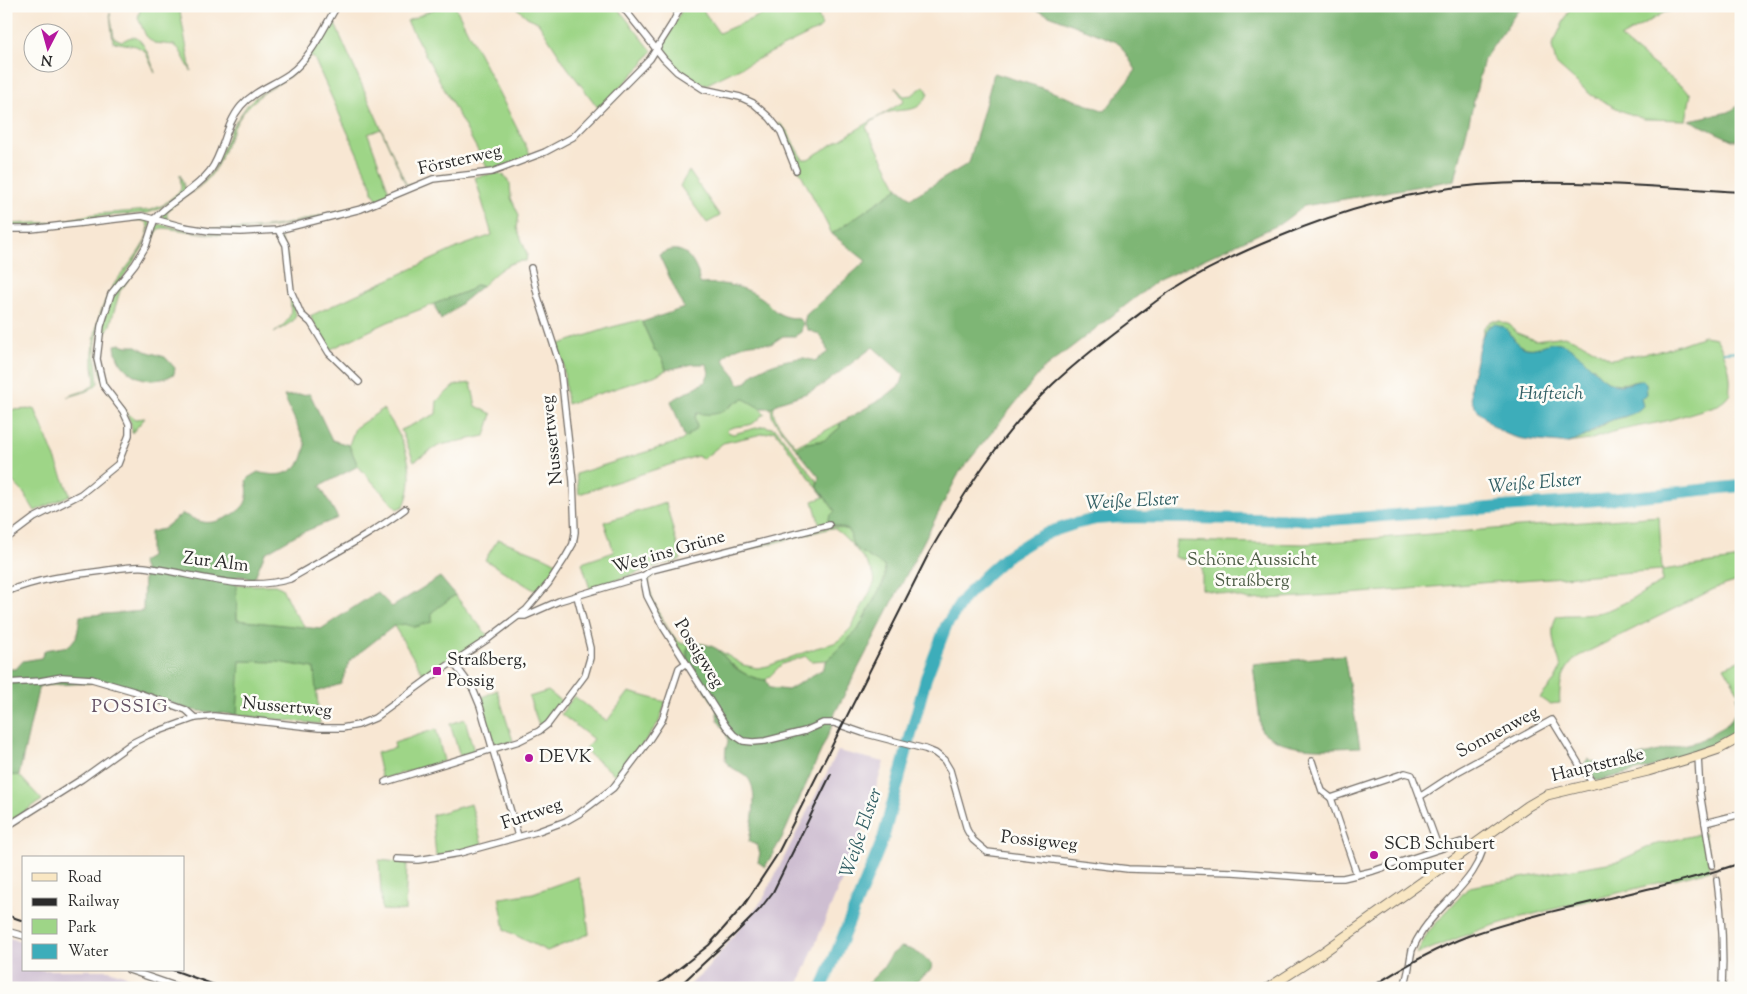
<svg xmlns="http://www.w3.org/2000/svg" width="1747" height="994" font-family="'Sorts Mill Goudy',serif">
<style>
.industrial{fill:#cebed1}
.green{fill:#9ed587;stroke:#648059}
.forest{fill:#7eb674;stroke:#547050}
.water{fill:#3dadba;stroke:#346c72}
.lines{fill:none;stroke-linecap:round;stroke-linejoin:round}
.stream{stroke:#3dadba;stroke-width:2}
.river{stroke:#3dadba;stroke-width:12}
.street-tunnel{stroke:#cfc1b1;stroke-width:5.5;stroke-dasharray:5.5 3;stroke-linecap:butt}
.street-casing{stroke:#736d66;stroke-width:8}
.secondary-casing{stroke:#736d66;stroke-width:11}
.street{stroke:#fff;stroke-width:5.5}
.secondary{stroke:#f9e7c3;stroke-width:9}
.rail{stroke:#2b2b2b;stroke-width:2}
.poi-dot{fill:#b5179e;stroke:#fdfcf7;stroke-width:2}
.labels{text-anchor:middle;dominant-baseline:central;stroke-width:5;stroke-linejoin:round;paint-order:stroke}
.street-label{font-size:18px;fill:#2b2b2b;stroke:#fdfcf7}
.park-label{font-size:18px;fill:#4e5e47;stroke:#fdfcf7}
.poi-label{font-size:18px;fill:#2b2b2b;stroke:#fdfcf7;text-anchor:start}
.water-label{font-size:19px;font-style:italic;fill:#325f64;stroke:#fdfcf7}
.neighbourhood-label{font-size:19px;letter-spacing:1px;fill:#655366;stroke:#fdfcf7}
</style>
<rect width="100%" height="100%" fill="#fdfcf7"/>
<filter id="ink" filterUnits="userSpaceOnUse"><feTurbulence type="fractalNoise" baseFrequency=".02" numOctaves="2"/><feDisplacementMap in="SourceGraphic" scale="10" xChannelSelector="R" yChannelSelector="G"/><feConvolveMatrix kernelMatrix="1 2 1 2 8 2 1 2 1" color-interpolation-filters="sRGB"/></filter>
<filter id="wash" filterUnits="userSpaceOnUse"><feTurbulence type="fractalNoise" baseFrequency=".0096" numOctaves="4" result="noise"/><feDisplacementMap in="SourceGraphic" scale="20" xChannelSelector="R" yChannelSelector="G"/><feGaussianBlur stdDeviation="1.12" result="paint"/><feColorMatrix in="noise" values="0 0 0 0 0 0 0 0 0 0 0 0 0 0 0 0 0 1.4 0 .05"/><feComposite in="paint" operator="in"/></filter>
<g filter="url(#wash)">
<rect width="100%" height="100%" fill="#f8e7d3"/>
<g class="industrial">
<polygon points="838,751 884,762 864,827 797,988 686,988 705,971 763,899"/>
<polygon points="6,937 24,942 24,970 109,970 162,988 6,988"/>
</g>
<g class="green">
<polygon points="141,6 179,6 191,71 179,49 174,45 154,43 146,36 138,18"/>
<path d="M340 6H341L335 16 334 22 406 184 410 185 431 178 462 173 463 174 431 179 407 187 381 129 368 134 390 194 378 200 372 192 371 184 318 67 314 58 310 57C294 79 271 84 253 102 229 124 228 151 211 175 199 191 180 197 167 212V218C189 234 255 229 281 225 296 222 311 218 326 214 340 211 358 209 370 200L371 203C356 210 340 213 324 217 272 229 216 239 165 219L162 214 165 210 195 190 204 181 214 169 232 127 248 104 257 96 293 73 315 47 321 43 325 32 334 22 332 18Z"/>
<polygon points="441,6 455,6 531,156 489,171 407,21"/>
<polygon points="515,6 616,6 652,51 642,65 599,109 567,67 538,22 527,17"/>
<polygon points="684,6 700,6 719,33 777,8 815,6 822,26 819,29 705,85 678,71 662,51 664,42"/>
<polygon points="1571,6 1701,7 1665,12 1620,38 1691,94 1686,120 1644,119 1622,111 1591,95 1556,64 1552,46"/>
<path d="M110 13 114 38 122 41C126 40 128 37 133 37 144 37 152 64 155 73L145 51 136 46 113 42Z"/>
<path d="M924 86 927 90 928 94C919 114 906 108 890 112 882 114 872 121 866 127L898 188 832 234 797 166 788 140 778 124 779 123C791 132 793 147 803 159H808L903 102 904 100 895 87 904 96 912 95Z"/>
<polygon points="689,171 720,216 707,223 680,186"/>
<path d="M497 173 505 176 510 184 511 198 519 215 517 228 527 254 526 261C507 260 495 274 482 286L476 285 470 290 388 322 329 350 310 316 459 247 492 235 475 177Z"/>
<polygon points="180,174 185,189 184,191 159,209 148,213 106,216 35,226 6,226 6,224 57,222 95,214 151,210 163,205 179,192 181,189"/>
<path d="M135 218 147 219 151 225 142 249 104 306 99 322 95 349 98 383C89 392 79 394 67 397 77 392 88 392 95 383 95 376 93 370 93 364 92 337 99 309 113 286 121 272 151 243 148 227 147 219 138 220 132 220Z"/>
<path d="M158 224 204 233H269L280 237 287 256 289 284 296 315 293 321 274 333C280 328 288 322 290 315 293 309 285 251 282 245 279 240 274 238 269 236L217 235 164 228 158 229 145 256 120 291 110 325 106 332 102 347 103 366 113 394 128 414 135 419 145 418 132 433C133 413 113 400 105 384 93 359 101 314 116 292 123 281 132 272 139 262 147 250 149 234 158 224Z"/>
<polygon points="640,320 642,322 655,351 663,359 666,370 654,376 567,404 563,363 557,345 612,327"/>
<path d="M1491 321H1500L1510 325 1517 333 1535 340 1565 336 1583 343 1611 359 1664 350 1704 336 1716 338C1723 350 1729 363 1730 378 1731 383 1729 388 1730 394L1725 400 1718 405 1666 421 1616 431 1589 440 1568 443 1593 432 1611 420 1625 417 1641 398 1643 380C1622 384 1608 389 1594 368L1542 346C1528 352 1517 346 1510 333L1489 325 1482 337 1484 327Z"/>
<polygon points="471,383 476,406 492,414 485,436 440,445 414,461 401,430 436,414 437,401 455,385"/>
<path d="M745 399 760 408 765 414C759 416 758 421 752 424 744 427 734 425 727 430L728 432 733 434 764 426 776 429 817 481V486L835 511 830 516 827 523 820 526 813 501 824 497 775 431 723 443 703 459 697 456 579 494 576 474 681 441 697 428 695 417 697 413 724 411 739 400Z"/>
<path d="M774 406C770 419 788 435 796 446L840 423V427L825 441H817L798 448V451L776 423 772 416 771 408Z"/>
<polygon points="35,409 70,495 35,511 23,492 12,481 6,473 6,410"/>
<path d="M383 409C404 438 419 472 404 506L397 509 358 466 349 445 355 428Z"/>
<polygon points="666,503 681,560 663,564 590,589 582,563 614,552 604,522"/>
<path d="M1659 516 1662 570 1741 559V580L1716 588 1579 656C1564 667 1558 685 1560 703L1549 704 1540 698 1555 680 1561 668C1557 651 1547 632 1557 616 1569 614 1581 616 1593 614 1616 610 1642 593 1662 582V570L1492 582 1350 594 1250 600 1202 589V564L1174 557 1176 541 1304 544Z"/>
<path d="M832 526 849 530 861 552 869 555 884 566 885 573 884 581 858 630 827 660 811 661 806 656 782 664 766 680C745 679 731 664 717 649L743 665 757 668 768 666 816 648 834 643 839 640 851 628 874 584C875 581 875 580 874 576 872 567 842 530 832 528L679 567 653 575C651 578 650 578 649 582 648 595 667 630 676 639 680 644 685 645 690 643L687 651V659C676 643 640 594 648 575L654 572Z"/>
<polygon points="498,539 545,557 557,563 542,589 534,590 485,560"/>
<polygon points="236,585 275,585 282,588 293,611 306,628 237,620"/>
<path d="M455 595 488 636 464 653 425 677 394 626C417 621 436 609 455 595Z"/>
<polygon points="1741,660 1741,696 1724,667"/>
<polygon points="239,661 279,662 314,668 320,724 237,715"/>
<polygon points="497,690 513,741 499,745 494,742 479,699"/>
<polygon points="548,691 562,702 540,728 529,697"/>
<polygon points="629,692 666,702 659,722 618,777 584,750 593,739 561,714 574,696 607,721"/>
<polygon points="465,719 474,752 460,756 450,724"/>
<polygon points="436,729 444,761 382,779 376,753 395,748 394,743"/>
<polygon points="19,775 42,800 6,824 6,776"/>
<polygon points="471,804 482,844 454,853 436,856 432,815"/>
<polygon points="1704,833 1710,870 1518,918 1479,930 1417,954 1428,932 1469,887 1619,861 1653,845"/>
<polygon points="379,860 407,863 405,911 382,910"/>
<polygon points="578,877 585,898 589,934 547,951 505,930 499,897 501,898 533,893"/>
</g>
<g class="forest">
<path d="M1031 6H1521L1484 59 1455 180 1304 206 1280 224 1157 281 1042 370 959 473 835 713 832 726 783 836 765 867 758 862 760 853 757 845 749 842C751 825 760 790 747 777 740 770 733 771 725 761L726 748 728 742 727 735 718 720 716 708 687 659V651L690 643C700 643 709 644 717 649 722 653 726 660 731 664 740 673 754 679 766 680L770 688 788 690 823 669 827 660 858 630 884 581 885 573 884 566C876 561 854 550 852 542 850 538 851 534 849 530L827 523 830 516 835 511 817 486 819 477 798 451V448C812 437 820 447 831 435 834 432 837 431 840 427V423L885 397 901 384 904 375 873 347 824 384 807 393 782 401 771 408H760L744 399C733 401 726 413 714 414 709 415 702 414 697 413L695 417 697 428 685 438 671 401 705 382 709 373 707 364H693L666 370 663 359 655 351 642 322 684 308 659 255C679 243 690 253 698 273 699 278 698 280 701 284 722 282 745 286 762 298 767 301 769 306 773 309 780 316 790 318 799 319L803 323 801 332 795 336H783L771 344C756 342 734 344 724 358 726 366 728 367 733 373 736 376 736 380 739 384L747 382C753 367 789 358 804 358 807 359 812 360 815 361L828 352C822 337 823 335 808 330L804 323 806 315 866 261 832 234 898 188 911 198 969 163 994 73 1039 87 1105 111 1136 70 1119 43 1034 9Z"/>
<polygon points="1741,104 1741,140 1732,140 1689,120 1729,112"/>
<polygon points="476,285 482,286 441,320 434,304 470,290"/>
<path d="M121 344 127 346H137L145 351 165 357 175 368 174 374C150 389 116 374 115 345Z"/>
<path d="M310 394 332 440 349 445 358 466 320 486 338 518 296 535 265 553 253 581 246 577 238 576 233 580 236 585 237 620 321 629 377 592 392 607 440 577 455 595 432 612V622L414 627 404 624 394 626 350 660 341 684 316 692 314 668 279 662 240 661 237 715 190 710 112 682 99 680 89 683 39 686 19 775 6 776V669H16L23 661 41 658 45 650 69 646 77 636 80 616 143 611 144 569 141 562 150 557V532L163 529 182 514C189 516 196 521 203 522 216 525 242 513 246 501 248 494 248 488 246 481L251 476 258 472C273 476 287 477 299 464 303 460 304 451 306 445L284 396Z"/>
<path d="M1344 655 1360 747C1329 748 1285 753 1261 730L1253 664Z"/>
<path d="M1739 694 1741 696V733C1696 758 1645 769 1596 781L1584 764 1588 759 1603 765 1699 741 1729 723 1736 711 1737 696Z"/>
<path d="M901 947C914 949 922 955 932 964L931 970 908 988H863L883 968 891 955Z"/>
</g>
<path class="water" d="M1494 324C1510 325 1510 340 1523 347 1536 353 1547 340 1560 343 1583 349 1599 385 1620 385 1627 385 1636 381 1643 380L1646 383 1647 394 1641 398 1643 406C1634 416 1624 416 1612 420 1597 425 1585 440 1568 443 1563 444 1555 442 1549 442 1521 439 1504 439 1484 417 1480 412 1475 408 1472 402 1467 388 1474 370 1477 356 1479 345 1482 328 1494 324Z"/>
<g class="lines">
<polyline class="stream" points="1724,352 1741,351"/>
<polyline class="river" points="822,988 883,839 926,678 946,626 964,598 986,575 1007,556 1031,541 1050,532 1074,524 1096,519 1122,517 1328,520 1611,499 1741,486"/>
</g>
</g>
<g filter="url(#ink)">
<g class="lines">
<polyline class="street-tunnel" points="1712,865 1717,880"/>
<defs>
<g id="street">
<polyline points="622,6 664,59 677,72 703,89 740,97 753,103 770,118 781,132 796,170"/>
<path d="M155 218C171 200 195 191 210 171 224 152 225 125 241 106 254 91 273 85 289 74 311 58 323 29 337 6"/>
<polyline points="6,229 31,229 142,216 184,227 209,231 241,232 278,230 361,209 433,179 492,172 503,168 545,152 573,137 650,59 672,24 681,6"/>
<polyline points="278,230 286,245 291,291 301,314 311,323 329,353 359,382"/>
<polyline points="6,539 34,518 81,494 118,464 129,435 129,424 123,411 103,385 97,359 101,326 111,294 135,264 146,246 155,218"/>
<polyline points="643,576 647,596 662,625 726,726 734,735 743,741 753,742 765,741 805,731 823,723 834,723 863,733 925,749 935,753 944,760 950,770 967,830 973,840 987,852 1128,869 1233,872 1317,878 1343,878 1373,871 1461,842 1472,846"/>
<path d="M6 592C37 579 70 575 102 571 116 569 130 566 144 567 193 573 241 593 290 579 329 556 369 536 405 509"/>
<polyline points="520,616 525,616 559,601 643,576 652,570 829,525"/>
<polyline points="453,662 473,689 480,706 518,836"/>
<polyline points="6,683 40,681 62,677 92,679 133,691 186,710 195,718"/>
<polyline points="1698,756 1700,793 1712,865"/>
<polyline points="1312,761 1322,791 1331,798"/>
<polyline points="385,782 519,741 539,731 548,724 585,675 590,658 590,648 577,596"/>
<polyline points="1421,796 1459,771 1552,720 1582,769 1594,784"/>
<polyline points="1705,823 1741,814"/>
<polyline points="6,827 82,779 132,743 148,735 195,718 214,716 319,728 342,728 358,725 375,718 438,672 488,639 526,610 548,584 565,558 573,544 575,532 573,481 560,365 538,297 531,268"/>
<polyline points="396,859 418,860 460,853 536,832 566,821 580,813 613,788 647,743 662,720 679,668 686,663"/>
<polyline points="1357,875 1331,798 1405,773 1412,775 1439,849"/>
<path d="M1717 880C1722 916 1724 952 1722 988"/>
<polyline points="6,931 24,936"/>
<polyline points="129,970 181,988"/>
<path d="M1403 988C1409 976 1409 963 1412 950 1415 943 1419 936 1423 930 1443 900 1484 876 1484 837"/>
</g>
<polyline id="secondary" points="1268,988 1322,953 1429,877 1528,806 1547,795 1648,771 1698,756 1719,749 1741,737"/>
</defs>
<use href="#street" class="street-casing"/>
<use href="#secondary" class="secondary-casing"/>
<use href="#street" class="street"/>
<use href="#secondary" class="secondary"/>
<g class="rail">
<polyline points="6,915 24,921"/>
<polyline points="173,970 223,988"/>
<path d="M652 988 667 978 709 945 744 905 777 855 929 553C964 493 1002 432 1053 384 1079 360 1106 339 1134 318 1146 309 1157 300 1169 292 1203 270 1239 253 1276 238 1340 211 1408 191 1478 185 1566 179 1653 186 1741 192"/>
<polyline points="677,988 734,935 760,909 773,892 831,774"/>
<path d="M1370 988C1401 968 1434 949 1468 936 1557 905 1652 893 1741 863"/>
</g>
</g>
</g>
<g class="poi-dot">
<rect x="432" y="666" width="10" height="10" rx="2.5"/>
<circle cx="529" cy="758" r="5"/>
<circle cx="1374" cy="855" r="5"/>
</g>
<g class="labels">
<g class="street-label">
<text transform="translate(460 161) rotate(-13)">Försterweg</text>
<text transform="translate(553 440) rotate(-96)">Nussertweg</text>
<text transform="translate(669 553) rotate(-16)">Weg ins Grüne</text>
<text transform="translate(216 563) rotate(7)">Zur Alm</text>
<text transform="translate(698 654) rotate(58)">Possigweg</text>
<text transform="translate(287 708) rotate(5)">Nussertweg</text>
<text transform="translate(1498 733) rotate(-28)">Sonnenweg</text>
<text transform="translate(1598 766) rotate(-14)">Hauptstraße</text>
<text transform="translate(532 815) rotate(-19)">Furtweg</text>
<text transform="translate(1039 842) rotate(6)">Possigweg</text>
</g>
<g class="park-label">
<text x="1252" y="561">Schöne Aussicht<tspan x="1252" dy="21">Straßberg</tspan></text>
</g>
<g class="poi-label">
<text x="447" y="661">Straßberg,<tspan x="447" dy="21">Possig</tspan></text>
<text x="539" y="758">DEVK</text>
<text x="1384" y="845">SCB Schubert<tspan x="1384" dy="21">Computer</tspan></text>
</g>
<g class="water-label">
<text x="1551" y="394">Hufteich</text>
<text transform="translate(1535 484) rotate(-5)">Weiße Elster</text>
<text transform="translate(1132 502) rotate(-3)">Weiße Elster</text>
<text transform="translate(862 833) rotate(-71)">Weiße Elster</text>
</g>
<g class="neighbourhood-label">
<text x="130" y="707">POSSIG</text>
</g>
</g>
<rect width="1747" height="994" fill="none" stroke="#fdfcf7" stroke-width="25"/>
<rect x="22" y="856" width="162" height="115" fill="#fdfcf7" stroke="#a9a8a5"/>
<rect x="32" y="873" width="25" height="8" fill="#f9e7c3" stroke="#a9a8a5"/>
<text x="68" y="882" font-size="15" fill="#2b2b2b">Road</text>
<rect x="32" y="898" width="25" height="8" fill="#2b2b2b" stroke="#a9a8a5"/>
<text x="68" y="906" font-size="15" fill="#2b2b2b">Railway</text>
<rect x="32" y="919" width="25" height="15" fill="#9ed587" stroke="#a9a8a5"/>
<text x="68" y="932" font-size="15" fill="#2b2b2b">Park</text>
<rect x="32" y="944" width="25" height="15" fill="#3dadba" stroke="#a9a8a5"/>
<text x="68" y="956" font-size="15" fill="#2b2b2b">Water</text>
<g transform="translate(48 48) rotate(186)"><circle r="24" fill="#fdfcf7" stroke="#a9a8a5"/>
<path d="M0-4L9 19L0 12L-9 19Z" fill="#b5179e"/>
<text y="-8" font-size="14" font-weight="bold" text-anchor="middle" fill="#2b2b2b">N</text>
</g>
</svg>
